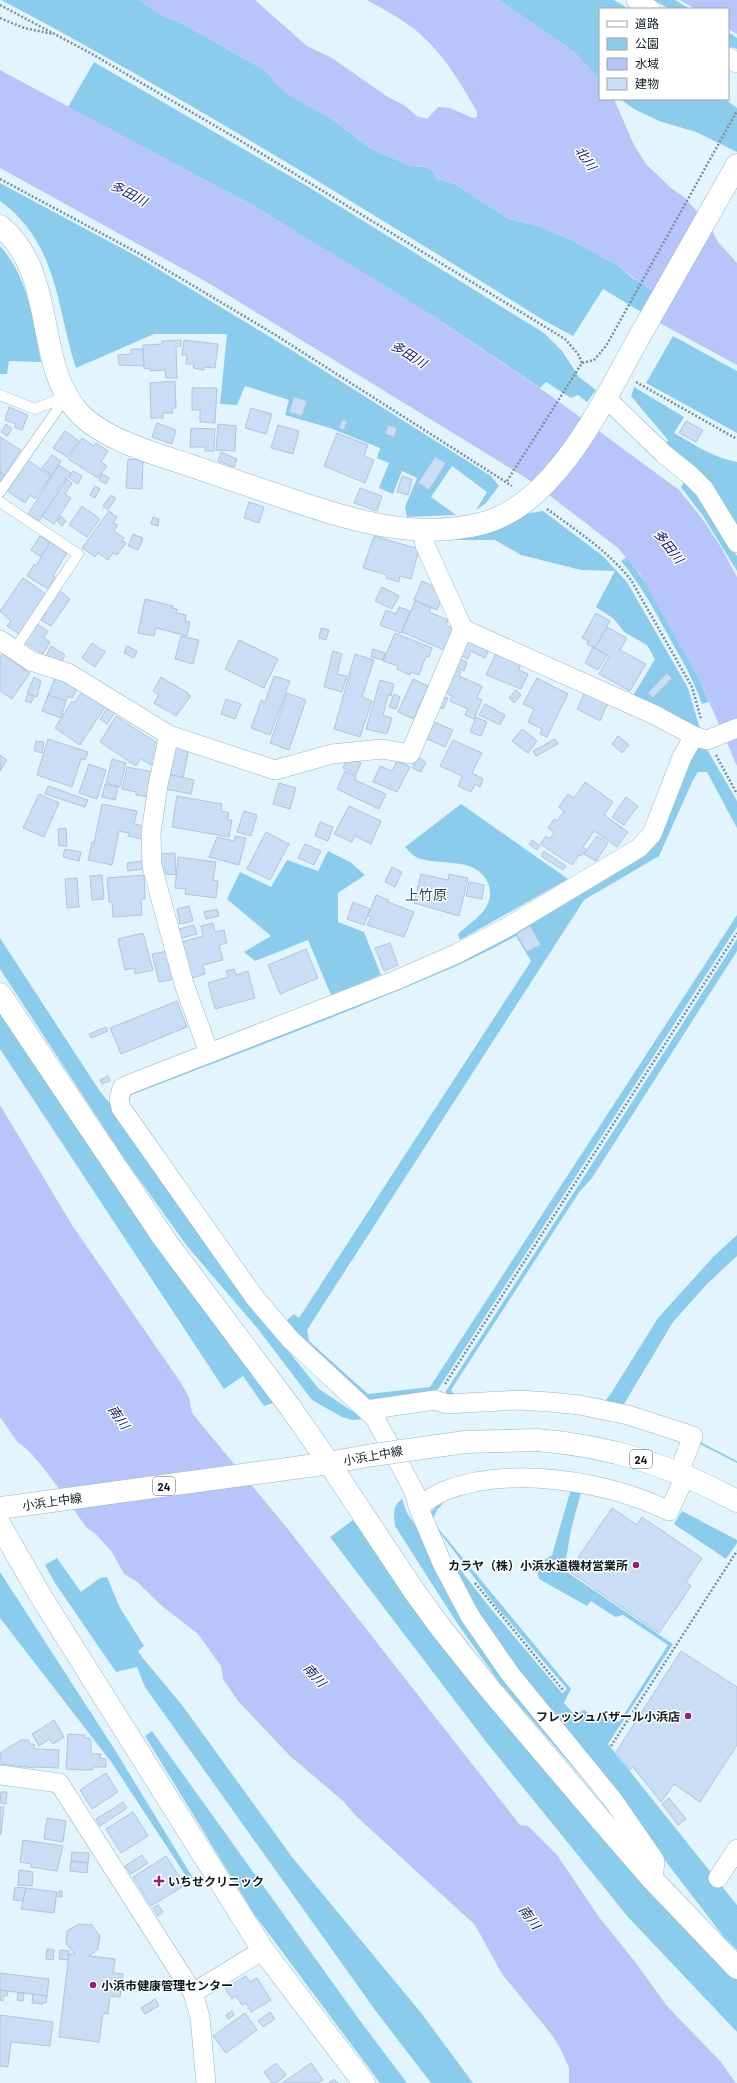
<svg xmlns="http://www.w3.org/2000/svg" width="737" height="2083" font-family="Barlow,'Noto Sans JP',sans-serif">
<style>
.green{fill:#8bccec;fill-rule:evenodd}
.water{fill:#b8c5fb}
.building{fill:#c9ddf5;stroke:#b0c4db}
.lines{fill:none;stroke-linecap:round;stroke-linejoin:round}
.service-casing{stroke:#98b6c5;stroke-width:11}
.minor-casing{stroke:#98b6c5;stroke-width:20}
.tertiary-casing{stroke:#98b6c5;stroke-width:23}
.primary-casing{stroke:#98b6c5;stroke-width:23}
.path{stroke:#7f8f97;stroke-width:2.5;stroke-dasharray:2 2;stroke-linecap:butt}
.service{stroke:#fff;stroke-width:10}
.minor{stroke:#fff;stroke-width:19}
.tertiary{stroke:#fff;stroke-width:22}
.primary{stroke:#fff;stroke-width:22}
.primary-bridge-casing{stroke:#98b6c5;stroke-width:23;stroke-linecap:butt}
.primary-bridge{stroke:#fff;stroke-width:22}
.poi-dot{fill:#951e7b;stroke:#fff;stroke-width:1.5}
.labels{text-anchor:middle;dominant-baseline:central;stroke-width:3;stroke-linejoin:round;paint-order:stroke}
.shield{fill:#fff;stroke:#565e62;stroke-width:1}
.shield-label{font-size:11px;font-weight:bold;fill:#0d191e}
.street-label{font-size:12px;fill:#0d191e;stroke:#fff}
.poi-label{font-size:12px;font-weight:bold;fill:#0d191e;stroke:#fff;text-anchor:end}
.water-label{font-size:13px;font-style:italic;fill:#1e216c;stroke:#fff}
.quarter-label{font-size:14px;fill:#2b4552;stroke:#fff}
</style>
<rect width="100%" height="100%" fill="#e2f5ff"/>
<g class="green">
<path d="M1 0H139L159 14 185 25 259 67 271 75 274 83 332 119 371 149 412 166 426 167 433 171 437 179 455 184 509 219 542 227 571 240 617 265 634 279 669 298 656 321 603 289 573 336 545 321C423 245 302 170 179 99 120 65 61 31 1 0Z"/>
<polygon points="499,0 614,0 629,9 600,9 600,80 574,52"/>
<polygon points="654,0 675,0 690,9 669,9"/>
<polygon points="728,32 737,38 737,49 728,46"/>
<polygon points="94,62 307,186 544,333 562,351 579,377 596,390 587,402 578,395 571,398 546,382 540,388 436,318 254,206 68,107"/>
<polygon points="620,99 725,99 737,108 737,152 696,132 659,121 634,109"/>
<path d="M0 183 138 257 293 351 491 476 499 486 486 503 476 510 487 492 452 466 431 497 456 515 407 517 405 507 417 478 402 471 393 494 379 488 389 463 377 458 380 448 330 428 285 415 289 400 245 386 237 405 220 404 227 334H154L76 368C56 306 58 243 0 201Z"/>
<path d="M0 246C29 278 33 321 41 362L9 361 7 374H0Z"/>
<polygon points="673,336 737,371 737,433 646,383"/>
<path d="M634 387 684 417 674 433C695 445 714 458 737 462V527L666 444 668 440 631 396Z"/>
<polygon points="685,481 696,494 737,556 737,571 703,516 681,487"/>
<polygon points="543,511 603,556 627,582 688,688 700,729 631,699 655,659 647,645 624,632 614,619 596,607 615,571 581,570 521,555 495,540 441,540 492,532 516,521 524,514"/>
<path d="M627 557 654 595 701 683 709 702 702 704C694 681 682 660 670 639 655 611 641 585 621 561Z"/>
<path d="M698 747H703L708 751 737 801V828L707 772H698L693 780 659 856 584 900 307 1330 309 1341 368 1394 430 1387 737 915V927L439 1388 432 1393 367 1401 294 1335 260 1295 125 1103 124 1098 128 1090 397 986 457 959 506 934 641 851 655 836 685 760ZM516 936 531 961 299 1318 294 1314 286 1321 262 1292 129 1102 131 1095C207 1066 283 1037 358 1007 411 985 465 965 516 936Z"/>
<path d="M461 804 568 879 460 940 458 934C474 919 497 908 488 883 476 855 437 867 416 857 412 855 408 850 405 847Z"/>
<polygon points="328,851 350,862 365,875 338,893 338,922 364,932 381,975 331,995 308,940 255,961 244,952 271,936 227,899 240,872 271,887 287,860 318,871"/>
<polygon points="0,938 99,1090 116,1111 248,1301 319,1389 364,1419 352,1420 342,1417 312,1400 258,1329 187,1246 123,1157 0,969"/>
<polygon points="737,939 737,951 592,1178 580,1191 451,1390 454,1394 486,1393 604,1402 610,1395 658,1318 714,1256 737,1235 737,1256 707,1284 673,1322 624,1404 640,1411 702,1433 702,1443 737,1461 737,1463 700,1444 660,1419 447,1397 446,1391"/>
<polygon points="0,1009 215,1324 273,1403 264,1406 243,1376 224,1389 0,1049"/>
<path d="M502 1483 549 1484 582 1489 571 1530 564 1570 673 1644 608 1744 737 1905V1950L723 1936 617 1798 516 1673 475 1613 451 1568 456 1564 491 1609 562 1693 567 1689 496 1606 437 1529 428 1515 446 1497ZM502 1484 571 1489 552 1555 536 1566 539 1579 587 1606 591 1601 615 1617 623 1615 668 1645 619 1722 603 1712 597 1720 584 1710 575 1715 564 1703 571 1689 438 1528 433 1519 437 1510 447 1498Z"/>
<path d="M402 1499 407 1513 421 1534 608 1808 499 1682 457 1623 395 1526C394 1514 392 1506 402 1499Z"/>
<polygon points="682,1511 737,1540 737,1543 726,1559 674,1524"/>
<polygon points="353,1520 404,1594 706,1948 737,1980 737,2032 628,1917 487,1743 330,1537"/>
<polygon points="57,1558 81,1592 100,1578 107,1577 120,1608 144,1646 138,1651 142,1657 182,1705 292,1857 422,2014 473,2083 431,2083 375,2010 145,1687 137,1667 116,1672 55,1583 45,1565"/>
<polygon points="0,1572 115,1750 193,1878 188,1879 112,1763 0,1618"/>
<polygon points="152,1731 358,2018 407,2083 380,2083 254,1914 145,1736"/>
</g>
<g class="water">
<path d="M139 0H255L307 46 332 58 388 97 404 105 417 116 427 119 438 107 450 108 473 118 477 117V112C461 83 441 50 414 29 400 18 383 9 367 0H499L574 52 600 80V99H614L634 145 646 164 671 188 684 197 710 226 718 242 737 263V365L656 321 669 298 652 292 617 265 571 240 542 227 509 219 455 184 437 179 433 171 426 167 412 166 371 149 332 119 291 97 274 83 271 75 259 67 185 25 159 14Z"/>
<polygon points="680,0 737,0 737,34 728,29 728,9 695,9"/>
<polygon points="0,70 254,206 386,286 436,318 554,398 679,490 701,517 721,547 737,577 737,766 701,683 640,574 618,548 532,482 510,468 205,281 0,168"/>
<path d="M0 1105 72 1225 181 1383 189 1397 192 1413 287 1528 520 1825 528 1826 557 1855 599 1917 636 1963 667 2006 720 2061 736 2083H569V2068L561 2050 552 2035 502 1974 475 1925 356 1816 343 1801 290 1756 238 1701 223 1679 221 1666 198 1634 162 1606 136 1581 124 1574 112 1552 96 1534 87 1528C75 1512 33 1448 18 1443L0 1417Z"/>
</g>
<g class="building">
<polygon points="181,340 181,346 176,347 177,378 166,378 165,370 150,371 150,368 144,369 143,345 162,344 162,341"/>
<polygon points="184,340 218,344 215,368 204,367 204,370 193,368 194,364 186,364 187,355 182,355"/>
<polygon points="131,349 143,349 144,366 119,365 118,355 131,354"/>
<polygon points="175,381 176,408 172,408 173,413 163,413 163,418 151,418 150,383"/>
<polygon points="192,388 217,388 215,423 200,422 200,410 192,410"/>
<polygon points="294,397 307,401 302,416 289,412"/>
<polygon points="9,407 28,415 22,430 14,427 16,424 5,420"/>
<polygon points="251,408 272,414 266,434 245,428"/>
<polygon points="342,420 347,421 344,430 339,428"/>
<polygon points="686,421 703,430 696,442 679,433"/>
<polygon points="157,423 176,430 172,444 152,437"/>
<polygon points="6,424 12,429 7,436 1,432"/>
<polygon points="218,424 236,426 235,451 216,450"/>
<polygon points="278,425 299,431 293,454 271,448"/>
<polygon points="388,425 397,428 394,437 385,434"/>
<polygon points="191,428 215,429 214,451 205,451 205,447 190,447"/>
<polygon points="65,431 79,441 67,457 53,448"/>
<polygon points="337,433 368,445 364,456 374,460 365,483 324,466"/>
<polygon points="0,437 21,450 4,475 0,472"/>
<polygon points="82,438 94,446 96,443 108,451 101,462 107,466 98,478 68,459"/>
<polygon points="221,452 237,459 234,467 218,461"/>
<polygon points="52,455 61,461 52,475 42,468"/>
<polygon points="435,457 446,463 429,490 418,483"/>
<polygon points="26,459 51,476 35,499 30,495 25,503 6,490"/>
<polygon points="128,459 143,460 142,489 126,488"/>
<polygon points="59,465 71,473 57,490 59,491 39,521 28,514"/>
<polygon points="73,471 82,476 78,484 69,478"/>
<polygon points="0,472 4,475 0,481"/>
<polygon points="102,474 109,478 106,484 99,480"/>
<polygon points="402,476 412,479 408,495 397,492"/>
<polygon points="67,479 72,483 65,494 71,498 54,524 42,516"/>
<polygon points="95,486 100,489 95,498 90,495"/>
<polygon points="360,488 382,496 377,511 354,503"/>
<polygon points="111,495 116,498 108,510 103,506"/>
<polygon points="249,502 264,507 259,523 244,518"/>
<polygon points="82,506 100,519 87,537 69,525"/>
<polygon points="109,511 117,517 113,523 118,525 114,531 124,538 122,541 126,543 117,555 113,553 108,560 98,553 95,557 82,548"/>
<polygon points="61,516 66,521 62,526 57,521"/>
<polygon points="153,517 159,519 158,526 151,524"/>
<polygon points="133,534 143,538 138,550 128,546"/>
<polygon points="40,536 50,542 41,557 31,550"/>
<polygon points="374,536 419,549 411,579 400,576 399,582 386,578 387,575 363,568"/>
<polygon points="50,542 67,553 53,576 55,577 48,589 27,576 34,564 36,566"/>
<polygon points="23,578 46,594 19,634 7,626 11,621 0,611"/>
<polygon points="422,581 433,586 441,601 437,610 414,600"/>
<polygon points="382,587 399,596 392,609 375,601"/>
<polygon points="59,590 70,599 51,626 41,620 46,613 44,611"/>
<polygon points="145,599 173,606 172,608 177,609 176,613 186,615 185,621 190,622 187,636 156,628 154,636 138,633"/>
<polygon points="415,601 431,608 429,612 448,620 446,625 454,629 444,650 402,632"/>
<polygon points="399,607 410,611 401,633 380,625 386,610 396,614"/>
<polygon points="596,613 610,621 595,648 587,644 588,641 582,638"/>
<polygon points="35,623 48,631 44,638 50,642 43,654 23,642"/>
<polygon points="607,627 627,638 620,650 646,664 630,691 599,674 609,656 595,648"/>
<polygon points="321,628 329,630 326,640 319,638"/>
<polygon points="395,633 432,648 429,657 426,656 419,675 411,672 410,675 397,669 398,666 383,661"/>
<polygon points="181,636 199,640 193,664 175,659"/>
<polygon points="467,637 490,647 485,658 471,651 468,659 459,655"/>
<polygon points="239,640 278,659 264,688 225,669"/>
<polygon points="92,643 105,652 95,667 82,658"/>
<polygon points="51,646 65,655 61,663 46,656"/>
<polygon points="127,646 137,651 134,658 124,653"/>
<polygon points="593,647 607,655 598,670 585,663"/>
<polygon points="373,649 385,653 383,660 371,657"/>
<polygon points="333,651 342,654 337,674 347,676 342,692 324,687"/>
<polygon points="496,653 521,663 519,670 528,674 521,689 486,675"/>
<polygon points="2,654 30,673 12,699 0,691 0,657"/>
<polygon points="355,654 374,660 362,697 372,701 360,737 334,729"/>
<polygon points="458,658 467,662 464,671 454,667"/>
<polygon points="451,668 461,672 459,676 482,686 477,698 482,700 474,719 465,715 468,709 450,701 452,696 441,691"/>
<polygon points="667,673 672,678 653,698 648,693"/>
<polygon points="56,676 78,687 72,698 68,696 66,701 48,695"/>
<polygon points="274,676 290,681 270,735 251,728 261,700 265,702"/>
<polygon points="34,677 41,681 37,697 27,693"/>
<polygon points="161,677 188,693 187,694 191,696 176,716 154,703 159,695 153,691"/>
<polygon points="537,678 568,694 547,737 540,734 542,729 528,722 534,709 523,704"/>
<polygon points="413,679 428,686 414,719 398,712"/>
<polygon points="380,680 394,684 391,696 388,695 383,715 392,718 387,734 366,729"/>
<polygon points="516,690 521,695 514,703 509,698"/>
<polygon points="82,692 105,707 80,745 55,728 72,701 74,703"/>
<polygon points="585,692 608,703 600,721 577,709"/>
<polygon points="287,693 306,700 289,750 270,743"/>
<polygon points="28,694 34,696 31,703 25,701"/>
<polygon points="394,694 400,697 396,709 389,707"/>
<polygon points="48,695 66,701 61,718 42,711"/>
<polygon points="439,695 448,698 443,709 435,705"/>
<polygon points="226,699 241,704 235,719 221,714"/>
<polygon points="485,704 505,715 500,725 479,715"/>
<polygon points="108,707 115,712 107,724 100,719"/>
<polygon points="116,716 156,742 154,745 158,748 153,766 141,759 136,766 100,742"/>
<polygon points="476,717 487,722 481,736 470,732"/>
<polygon points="432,721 453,730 445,747 425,738"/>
<polygon points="522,729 537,741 528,753 512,741"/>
<polygon points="618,736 629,745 622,753 612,744"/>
<polygon points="48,739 88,752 85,760 81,759 72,787 37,775"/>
<polygon points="555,739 558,744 536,756 533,751"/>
<polygon points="453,740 482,753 472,773 483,779 480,787 475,784 471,792 458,786 462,776 440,766"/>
<polygon points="36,741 44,742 42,753 34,751"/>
<polygon points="175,745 189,748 183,778 168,774"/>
<polygon points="0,755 7,760 0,771"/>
<polygon points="417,757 426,762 421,772 412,768"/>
<polygon points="347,758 361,763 356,774 343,768"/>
<polygon points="112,759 126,763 120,787 106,783"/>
<polygon points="397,761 410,767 397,792 373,782 380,766 392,771"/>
<polygon points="89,764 106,770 97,799 79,793"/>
<polygon points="127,767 153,772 148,797 136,795 136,792 122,789"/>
<polygon points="345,771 356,776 355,780 386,794 379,809 337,789"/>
<polygon points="168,774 194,780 191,794 165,789"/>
<polygon points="585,782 613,802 604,815 628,832 617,847 594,831 583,847 586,849 581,856 579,855 572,865 540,844 546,836 550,839 554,832 548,828 554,819 557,821 564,811 559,807 568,794 574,798"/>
<polygon points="279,783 296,788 290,809 273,804"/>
<polygon points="105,784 118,787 115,800 102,797"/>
<polygon points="48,786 88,800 85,807 45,794"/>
<polygon points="39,794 59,803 44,837 23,828"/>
<polygon points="177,796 222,804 221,811 229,813 227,820 232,820 229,837 172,827"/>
<polygon points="626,797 638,806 624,825 612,817"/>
<polygon points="102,804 137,811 134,824 144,826 142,839 128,836 129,833 119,831 112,865 88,860 92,842 94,843"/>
<polygon points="349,806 381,821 371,844 355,836 352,842 334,834"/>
<polygon points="244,811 257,815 251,836 237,832"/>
<polygon points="320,822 333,827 328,841 315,836"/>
<polygon points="66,828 67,846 59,846 58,829"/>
<polygon points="266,832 289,844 270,880 247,869"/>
<polygon points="235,836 246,838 239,865 209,857 217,837 234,841"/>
<polygon points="597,836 608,843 596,861 584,854"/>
<polygon points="532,840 540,846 537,850 529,844"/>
<polygon points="305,844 321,851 314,865 298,858"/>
<polygon points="65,849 81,852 79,861 63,857"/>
<polygon points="544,851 566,866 563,870 541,856"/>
<polygon points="175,853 176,875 166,874 165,869 160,869 159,854"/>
<polygon points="178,857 216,862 213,880 218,881 216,898 185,894 186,889 175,888"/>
<polygon points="142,861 143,869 128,871 127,863"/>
<polygon points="392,867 402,872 395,887 385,882"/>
<polygon points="421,874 448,880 449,874 468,878 459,916 414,903"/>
<polygon points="102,875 104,899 92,900 90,876"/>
<polygon points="144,875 145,899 141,899 142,915 113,917 112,902 109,902 107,878"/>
<polygon points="77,878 79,907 67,908 65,879"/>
<polygon points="469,882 484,885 482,899 466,896"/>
<polygon points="376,895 389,900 388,902 414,912 404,937 367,925 371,917 368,916"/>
<polygon points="353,902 370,909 364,925 347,919"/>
<polygon points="189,906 193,921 180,924 177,909"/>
<polygon points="217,909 219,916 206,919 204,912"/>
<polygon points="213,923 215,932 224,930 227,943 219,945 223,960 203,965 205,974 189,979 179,943 203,936 201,926"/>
<polygon points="194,925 197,934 178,939 176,930"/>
<polygon points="530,926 541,945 527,952 516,934"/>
<polygon points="143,933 153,970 135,974 134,968 125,970 118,939"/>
<polygon points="390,943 398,965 384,971 375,948"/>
<polygon points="306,949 318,978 280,994 268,965"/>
<polygon points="168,951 175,979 159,982 152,954"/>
<polygon points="234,969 236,975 248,971 255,998 215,1009 208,983 228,977 226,971"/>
<polygon points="177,1001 187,1027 121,1054 110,1028"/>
<polygon points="106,1027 108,1031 91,1038 89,1034"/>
<polygon points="108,1076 110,1081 102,1084 100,1080"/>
<polygon points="612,1508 637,1525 642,1517 702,1558 686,1582 691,1586 659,1633 569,1571"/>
<polygon points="681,1651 737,1687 737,1745 700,1802 674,1784 661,1802 633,1767 630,1770 616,1752"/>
<polygon points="54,1720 64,1737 53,1744 49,1739 39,1746 32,1734"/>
<polygon points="68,1734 85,1735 85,1738 90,1738 90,1740 91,1740 91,1754 101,1754 100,1758 106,1759 106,1767 93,1767 93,1770 82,1770 66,1769"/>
<polygon points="21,1740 29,1740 29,1744 34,1744 35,1749 59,1750 58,1768 34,1767 34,1768 0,1764 0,1753"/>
<polygon points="106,1773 118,1792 92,1809 80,1790"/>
<polygon points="1,1792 7,1792 6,1804 0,1803"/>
<polygon points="669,1798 686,1819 678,1825 662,1804"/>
<polygon points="123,1802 127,1808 100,1826 96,1819"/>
<polygon points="0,1807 4,1807 1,1834 0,1834"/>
<polygon points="133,1812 148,1836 121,1853 106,1829"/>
<polygon points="47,1818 66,1821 63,1842 44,1839"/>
<polygon points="23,1840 63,1846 57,1871 31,1867 31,1864 20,1862"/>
<polygon points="72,1852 89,1853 88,1863 71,1861"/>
<polygon points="142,1855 148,1863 131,1874 125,1866"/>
<polygon points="166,1856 185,1885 151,1906 133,1877"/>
<polygon points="71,1861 88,1863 87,1873 70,1871"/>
<polygon points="19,1870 33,1872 32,1886 18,1885"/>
<polygon points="15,1887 26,1888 24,1901 13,1900"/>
<polygon points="26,1888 57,1892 54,1913 21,1909"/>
<polygon points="59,1891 62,1891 62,1897 58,1897"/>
<polygon points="158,1905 163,1912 158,1916 153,1908"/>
<polygon points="79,1924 92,1925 100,1936 98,1949 89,1956 115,1959 113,1973 123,1974 120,1997 110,1996 108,2014 103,2013 99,2042 59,2037 69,1954 75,1954 66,1944 67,1931"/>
<polygon points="47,1949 54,1950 53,1960 46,1959"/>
<polygon points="60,1950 69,1951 68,1960 59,1959"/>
<polygon points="0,1973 49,1979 47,1996 0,1990"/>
<polygon points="246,1976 250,1982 257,1978 271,2000 251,2012 246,2003 242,2005 236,1996 232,1999 225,1988"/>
<polygon points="0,1990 8,1991 7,1996 3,1996 3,2001 0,2000"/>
<polygon points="18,1993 24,1993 23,2001 17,2000"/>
<polygon points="33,1994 47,1996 46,2003 43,2002 43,2004 32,2003"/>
<polygon points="155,1999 159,2006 145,2014 141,2008"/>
<polygon points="232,2011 234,2015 228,2019 226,2015"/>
<polygon points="270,2012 275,2019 263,2027 258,2021"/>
<polygon points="245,2013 257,2030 226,2053 213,2036"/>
<polygon points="0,2015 53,2022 50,2046 11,2042 8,2067 0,2066"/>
<polygon points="276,2063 286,2075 276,2083 272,2083 264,2072"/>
<polygon points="311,2063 323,2080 318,2083 282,2083"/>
<polygon points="334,2079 338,2083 329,2083"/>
</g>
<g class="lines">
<defs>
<g id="service">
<polyline points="0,395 35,409 65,397"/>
<polyline points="0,492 66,397"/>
<polyline points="0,502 78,554 15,649"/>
</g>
<g id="minor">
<polyline points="636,0 650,9"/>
<polyline points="728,57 737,63"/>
<polyline points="606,398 664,454 690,475 704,489 737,543"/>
<polyline points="422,530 425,545 463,629 655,715 694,736"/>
<polyline points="0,640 31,661 68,673 169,735 275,770 332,754 382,749 410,754 463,629"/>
<polyline points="169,735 158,785 151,833 152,866 184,984 209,1053"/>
<polyline points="366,1410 435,1400 447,1404 518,1400 550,1402 580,1405 628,1415 693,1436 679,1472"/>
<path d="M418 1506C427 1501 435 1495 444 1491 510 1465 607 1481 669 1511L686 1475"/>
<polyline points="0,1775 59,1783 193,1993 263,1950"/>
<polyline points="718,1878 737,1849"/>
<polyline points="653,1880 655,1861 613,1800 511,1675 470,1616 442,1563 418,1506 415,1493 375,1418 290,1339 255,1298 121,1108 119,1099 122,1088 130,1084 394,981 456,954 504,929 639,848 652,834 682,757 694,736 707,740 737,728"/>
<polyline points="193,1993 200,2017 206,2083"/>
</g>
<g id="tertiary">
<path d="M0 226C58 273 33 362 79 413 104 439 152 453 186 464 213 473 241 483 268 492 337 515 406 542 480 524 560 505 608 390 646 325 676 272 707 218 737 165"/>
<polyline points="0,994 165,1240 290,1407 329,1463 414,1591 441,1628 488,1687 600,1819 653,1880 737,1968"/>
<polyline points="0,1525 40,1595 263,1950 364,2083"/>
</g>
<g id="primary">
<path d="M537 1440C612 1446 672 1466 737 1501"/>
<polyline points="0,1508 316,1465 373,1455"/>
</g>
</defs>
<use href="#service" class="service-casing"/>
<use href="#minor" class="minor-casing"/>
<use href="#tertiary" class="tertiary-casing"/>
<use href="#primary" class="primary-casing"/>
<g class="path">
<polyline points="0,5 92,54 241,141 565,339 578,354 582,363"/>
<polyline points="0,18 24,28 53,34"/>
<polyline points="0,179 140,254 274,334 512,486"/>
<polyline points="636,382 737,439"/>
<polyline points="507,481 582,363 594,360 606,346 737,111"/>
<path d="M547 509C577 531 608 551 631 580L692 687 701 719"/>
<polyline points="716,755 737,794"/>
<polyline points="445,1384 737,933"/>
<polyline points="475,1583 563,1690"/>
<polyline points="611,1746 737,1551"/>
</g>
<use href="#service" class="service"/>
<use href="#minor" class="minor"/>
<use href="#tertiary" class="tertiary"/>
<use href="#primary" class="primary"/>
<defs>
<polyline id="primary-bridge" points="373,1455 465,1442 537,1440"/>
</defs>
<use href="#primary-bridge" class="primary-bridge-casing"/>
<use href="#primary-bridge" class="primary-bridge"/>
</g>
<g class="poi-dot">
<circle cx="636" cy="1565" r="4"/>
<circle cx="688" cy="1716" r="4"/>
<path d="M157 1875h4v4h4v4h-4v4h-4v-4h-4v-4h4z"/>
<circle cx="93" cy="1985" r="4"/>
</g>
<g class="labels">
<g class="shield">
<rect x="630" y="1450" width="22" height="18" rx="3"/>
<rect x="153" y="1477" width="22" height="18" rx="3"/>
</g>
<g class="shield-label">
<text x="641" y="1459">24</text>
<text x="164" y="1486">24</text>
</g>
<g class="street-label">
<text transform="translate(373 1455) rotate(-10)">小浜上中線</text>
<text transform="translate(52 1501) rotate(-8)">小浜上中線</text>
</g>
<g class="poi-label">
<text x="628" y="1565">カラヤ（株）小浜水道機材営業所</text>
<text x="680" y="1716">フレッシュバザール小浜店</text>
<text x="168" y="1881" text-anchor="start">いちせクリニック</text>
<text x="101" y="1985" text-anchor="start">小浜市健康管理センター</text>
</g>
<g class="water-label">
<text transform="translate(586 158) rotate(55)">北川</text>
<text transform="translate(129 193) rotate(28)">多田川</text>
<text transform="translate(409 354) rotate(32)">多田川</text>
<text transform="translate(669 546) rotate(52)">多田川</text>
<text transform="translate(119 1417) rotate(55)">南川</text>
<text transform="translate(315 1675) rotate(48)">南川</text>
<text transform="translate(530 1917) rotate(53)">南川</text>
</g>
<g class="quarter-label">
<text x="426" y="894">上竹原</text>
</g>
</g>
<rect x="599" y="8" width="130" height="92" fill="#ffffff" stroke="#9ea3a5"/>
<rect x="607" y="21" width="20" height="6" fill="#ffffff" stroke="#9ea3a5"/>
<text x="635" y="28" font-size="12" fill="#0d191e">道路</text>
<rect x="607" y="38" width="20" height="12" fill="#8bccec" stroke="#9ea3a5"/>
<text x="635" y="48" font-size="12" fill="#0d191e">公園</text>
<rect x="607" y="58" width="20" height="12" fill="#b8c5fb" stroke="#9ea3a5"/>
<text x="635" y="68" font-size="12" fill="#0d191e">水域</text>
<rect x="607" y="78" width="20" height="12" fill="#c9ddf5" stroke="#9ea3a5"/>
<text x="635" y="88" font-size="12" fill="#0d191e">建物</text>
</svg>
